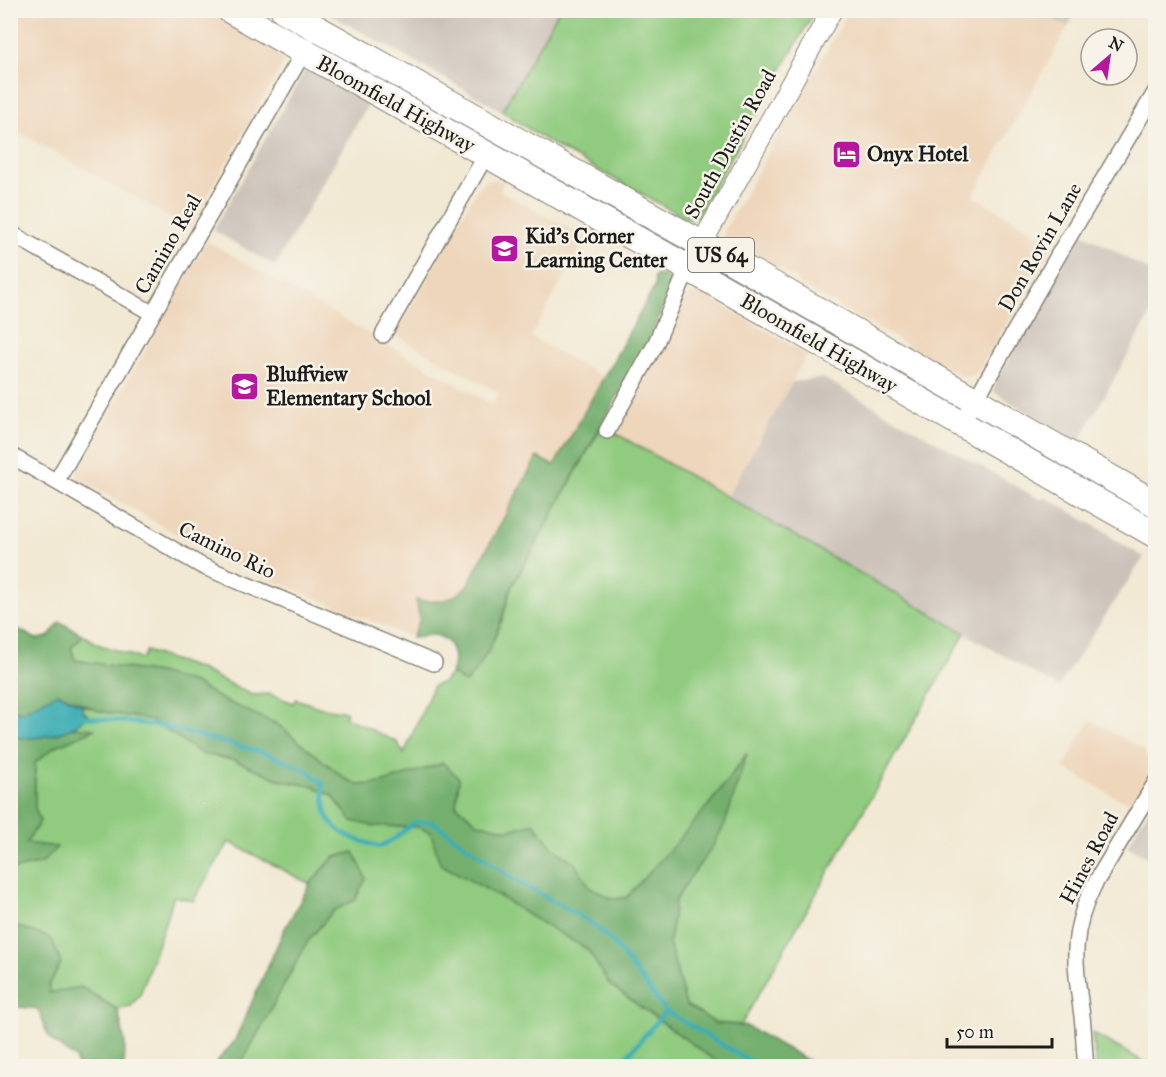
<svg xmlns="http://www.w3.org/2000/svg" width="1166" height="1077" font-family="'IM FELL Great Primer',serif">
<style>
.built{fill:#eed6bb}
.industrial{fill:#ccc2b9}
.green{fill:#90cb7f;stroke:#56744e;stroke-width:1.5}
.forest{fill:#74af6e;stroke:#486645;stroke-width:1.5}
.water{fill:#3badb4;stroke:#2c6468;stroke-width:1.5}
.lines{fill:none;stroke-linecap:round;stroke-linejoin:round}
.stream{stroke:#3badb4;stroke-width:4.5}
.minor-casing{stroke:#878278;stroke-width:18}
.tertiary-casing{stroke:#878278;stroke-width:22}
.trunk-casing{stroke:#878278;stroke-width:28}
.minor{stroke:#fff;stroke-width:15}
.tertiary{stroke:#fff;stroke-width:20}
.trunk{stroke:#fff;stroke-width:26}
.labels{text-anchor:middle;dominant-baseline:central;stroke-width:5;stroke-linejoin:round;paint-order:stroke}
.shield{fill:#f7f3e8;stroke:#5e5c59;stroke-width:1.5}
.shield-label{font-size:20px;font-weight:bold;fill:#1c1c1c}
.street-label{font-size:21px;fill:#1c1c1c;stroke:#f7f3e8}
.poi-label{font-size:21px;font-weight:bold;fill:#1c1c1c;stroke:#f7f3e8;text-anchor:start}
</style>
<rect width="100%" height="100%" fill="#f7f3e8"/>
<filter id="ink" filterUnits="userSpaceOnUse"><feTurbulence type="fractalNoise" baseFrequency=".0167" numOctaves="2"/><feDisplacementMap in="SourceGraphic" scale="12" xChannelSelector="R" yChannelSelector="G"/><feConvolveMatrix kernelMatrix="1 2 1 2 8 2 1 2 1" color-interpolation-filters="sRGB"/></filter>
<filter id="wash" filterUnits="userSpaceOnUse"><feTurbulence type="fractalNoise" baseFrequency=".008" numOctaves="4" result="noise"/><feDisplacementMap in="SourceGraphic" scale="24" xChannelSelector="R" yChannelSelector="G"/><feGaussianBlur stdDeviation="1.35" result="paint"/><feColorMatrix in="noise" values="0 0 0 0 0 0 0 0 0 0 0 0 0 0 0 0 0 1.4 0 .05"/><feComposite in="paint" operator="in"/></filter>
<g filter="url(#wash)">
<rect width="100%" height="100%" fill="#f2e9d4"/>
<g class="built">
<polygon points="11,11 209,11 284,54 282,65 189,228 11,128"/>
<polygon points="849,11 1037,11 1068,27 973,196 1055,243 978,371 973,376 962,376 797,283 798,280 759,257 751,256 728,244 724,238 724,231"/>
<polygon points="496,179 504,182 500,191 586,238 531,337 603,377 554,466 537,457 466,587 450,599 439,602 416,600 420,619 412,638 221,559 77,478 77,471 207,241 493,405 499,393 395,335 479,186 486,181"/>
<polygon points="698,291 807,355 727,497 615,433 663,347 684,300 690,294"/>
<polygon points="1090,720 1144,750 1150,762 1155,765 1135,802 1119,799 1063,768"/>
</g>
<g class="industrial">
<polygon points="324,11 559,11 502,111"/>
<polygon points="1037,11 1077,11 1068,27"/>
<polygon points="307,67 369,103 275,266 213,230"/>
<polygon points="1081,232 1155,274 1156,305 1078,443 994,392 996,381"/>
<polygon points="823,378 1039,499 1047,498 1107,533 1113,539 1144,557 1058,687 727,497 792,382"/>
<polygon points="1155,798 1155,861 1127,846"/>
</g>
<g class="green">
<polygon points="559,10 815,10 815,11 698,215 692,219 687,219 553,145 502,111"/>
<polygon points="601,428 615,433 965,633 741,1025 715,1023 686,1005 669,943 675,901 735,791 746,755 697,821 626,898 612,899 590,888 575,863 554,849 534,823 509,830 477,823 456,804 459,779 443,763 381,783 358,785 346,779 325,763 194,683 158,673 75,660 71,648 83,635 97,644 142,659 146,651 200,669 252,695 270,694 293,703 296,699 318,707 347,712 345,717 397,742 404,754 433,686 444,682 451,673 465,683 502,621 511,588"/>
<path d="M82 705 99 711 151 720 202 754 234 760 283 781 312 786 332 795 343 810 372 826 419 827 431 833 504 899 530 916 588 949 610 985 723 1066H240L308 941 333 911 355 900 366 878 334 857 310 884 229 842 193 901 174 896 140 995 131 1006 118 1010 81 987 48 993 49 985 61 963 13 925 11 927 10 870 41 863 56 847 25 844 40 821 35 808V763L54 747 93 730 73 727C80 720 84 715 82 705Z"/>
<polygon points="1092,1033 1151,1066 1096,1066"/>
</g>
<g class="forest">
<path d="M659 275 669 278 672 286 651 336 511 588C502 621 490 659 465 683L451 673C458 657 452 636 432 635 425 634 419 638 412 638L420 619 416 600C436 603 451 602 466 587L537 457 554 466 655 286 654 276Z"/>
<path d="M60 622 83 635 71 648 75 660 158 673 194 683 223 700 277 724 346 779 358 785 381 783 443 763 459 778 456 805 477 823 509 830 534 823 554 849 575 863 590 887 612 899 626 898C668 851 712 806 747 753L725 824 711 849 689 879 675 901 669 943 686 1005 715 1023 746 1026 818 1066H723L610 985 587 949 530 916 504 899 440 864 431 833 419 827 372 826 352 821 332 795 312 786 283 781 234 760 202 754 151 720 99 711 58 693 22 712 11 710 10 631 18 629 36 639 48 637Z"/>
<polygon points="73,727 95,729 54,747 35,763 35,808 40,821 26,843 57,847 42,863 11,870 10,736 14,737 55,734"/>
<polygon points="354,852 366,878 355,900 333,911 308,941 240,1066 213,1066 234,1042 284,930 310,884 334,857"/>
<path d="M13 925 51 938 61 963 49 985V993L81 987 118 1010 125 1043 124 1066H77L75 1058C48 1040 48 1039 38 1009L11 1006 10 927Z"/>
</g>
<path class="water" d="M58 693 82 705 83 711 90 717C81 719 80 723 73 727 59 736 26 741 11 736V710L22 712Z"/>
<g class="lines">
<g class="stream">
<path d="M86 717 162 726 268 754 308 771 323 784C324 794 324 808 328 817 338 837 360 840 379 847L394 839 415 822H433L515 880 587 920 611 940 666 1011 758 1066"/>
<polyline points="613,1066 627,1056 666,1011"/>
</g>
</g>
</g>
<g filter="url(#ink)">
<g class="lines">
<defs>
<g id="minor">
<polyline points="10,233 152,313"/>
<polyline points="383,335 486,155"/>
<polyline points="961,425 1063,247 1156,91"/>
<polyline points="607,431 655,345 688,268"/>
<polyline points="10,455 202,566 434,663"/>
<polyline points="57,480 307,46"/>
<path d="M1086 1066C1084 1050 1084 1033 1082 1016 1075 964 1069 934 1094 885L1156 782"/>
</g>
<polyline id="tertiary" points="688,268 832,10"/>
<g id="trunk">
<polyline points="230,10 688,268 1156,535"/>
<polyline points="284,10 702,244 1156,504"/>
</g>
</defs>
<use href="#minor" class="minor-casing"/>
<use href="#tertiary" class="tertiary-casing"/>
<use href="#trunk" class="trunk-casing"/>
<use href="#minor" class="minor"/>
<use href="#tertiary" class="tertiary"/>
<use href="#trunk" class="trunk"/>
</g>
</g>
<defs>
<symbol id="hotel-square" viewBox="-11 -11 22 22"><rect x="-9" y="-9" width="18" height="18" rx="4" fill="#b5179e" stroke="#f7f3e8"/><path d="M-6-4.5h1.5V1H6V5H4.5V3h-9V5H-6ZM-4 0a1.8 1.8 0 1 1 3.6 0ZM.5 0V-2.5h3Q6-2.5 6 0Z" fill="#fff"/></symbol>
<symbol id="school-square" viewBox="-11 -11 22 22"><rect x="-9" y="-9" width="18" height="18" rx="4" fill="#b5179e" stroke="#f7f3e8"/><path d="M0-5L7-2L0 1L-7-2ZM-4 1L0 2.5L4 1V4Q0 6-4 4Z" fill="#fff"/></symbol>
</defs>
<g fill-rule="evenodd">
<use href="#hotel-square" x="830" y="138" width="33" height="33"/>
<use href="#school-square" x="488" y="232" width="33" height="33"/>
<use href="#school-square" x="228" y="370" width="33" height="33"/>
</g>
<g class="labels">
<rect class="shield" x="688" y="238" width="66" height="34" rx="4.5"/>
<g class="shield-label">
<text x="721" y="255">US 64</text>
</g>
<g class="street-label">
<text transform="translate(396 104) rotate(29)">Bloomfield Highway</text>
<text transform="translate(730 144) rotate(-61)">South Dustin Road</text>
<text transform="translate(168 244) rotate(-60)">Camino Real</text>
<text transform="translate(1040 247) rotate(-60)">Don Rovin Lane</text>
<text transform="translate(819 343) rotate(30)">Bloomfield Highway</text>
<text transform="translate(227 550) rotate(26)">Camino Rio</text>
<text transform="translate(1089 858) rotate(-62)">Hines Road</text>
</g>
<g class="poi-label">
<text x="867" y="154">Onyx Hotel</text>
<text x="525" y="236">Kid's Corner<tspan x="525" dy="24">Learning Center</tspan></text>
<text x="266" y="374">Bluffview<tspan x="266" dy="24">Elementary School</tspan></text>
</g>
</g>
<rect width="1166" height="1077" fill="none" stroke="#f7f3e8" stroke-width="36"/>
<g transform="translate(1109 57) rotate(29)"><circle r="28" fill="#f7f3e8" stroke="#9f9d96" stroke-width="1.5"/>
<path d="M0-4.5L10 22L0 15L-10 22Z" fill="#b5179e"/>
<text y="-9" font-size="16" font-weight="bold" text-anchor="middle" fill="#1c1c1c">N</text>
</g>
<path d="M947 1038v9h105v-9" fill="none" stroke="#1c1c1c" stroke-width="3"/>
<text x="956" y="1038" font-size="18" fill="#1c1c1c" stroke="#f7f3e8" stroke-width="4.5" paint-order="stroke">50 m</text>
</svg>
